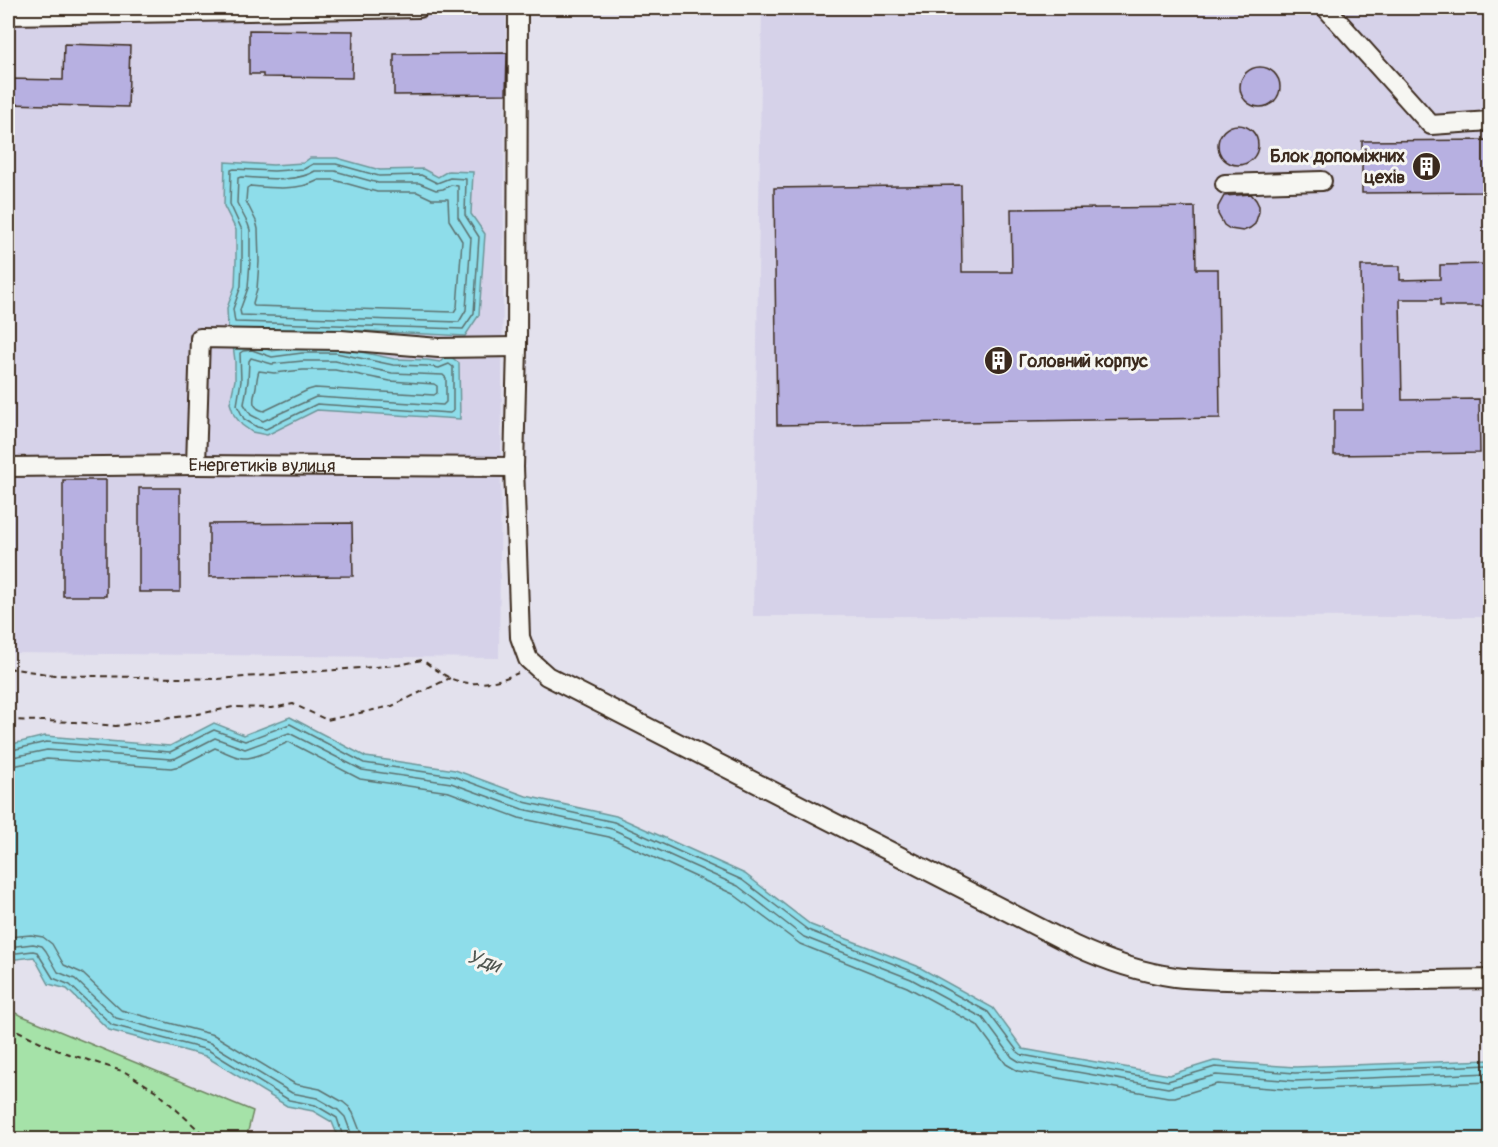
<svg xmlns="http://www.w3.org/2000/svg" width="1498" height="1147" font-family="Pangolin,sans-serif">
<style>
.built{fill:#d6d2e9}
.green{fill:#a5e2a8;stroke:#708663;stroke-width:1.5}
.water{fill:#8eddea;stroke:#6d9598;stroke-width:1.5}
.lines{fill:none;stroke-linecap:round;stroke-linejoin:round}
.shore{stroke:#5c7270;stroke-width:1.5}
.building{fill:#b7b0e1;stroke:#3b2a1e;stroke-width:1.5}
.minor-casing{stroke:#3b2a1e;stroke-width:22}
.path{stroke:#3b2a1e;stroke-width:2;stroke-dasharray:6 4.5;stroke-linecap:butt}
.minor{stroke:#f6f6f2;stroke-width:18}
.labels{text-anchor:middle;dominant-baseline:central;stroke-width:6;stroke-linejoin:round;paint-order:stroke}
.poi-label{font-size:18px;font-weight:bold;fill:#3b2a1e;stroke:#f6f6f2;text-anchor:end}
.street-label{font-size:18px;fill:#3b2a1e;stroke:#f6f6f2}
.water-label{font-size:20px;font-style:italic;fill:#505751;stroke:#f6f6f2}
</style>
<rect width="100%" height="100%" fill="#e3e1ed"/>
<filter id="ink" filterUnits="userSpaceOnUse"><feTurbulence type="fractalNoise" baseFrequency=".0167" numOctaves="2"/><feDisplacementMap in="SourceGraphic" scale="12" xChannelSelector="R" yChannelSelector="G"/><feConvolveMatrix kernelMatrix="1 2 1 2 8 2 1 2 1" color-interpolation-filters="sRGB"/></filter>
<g filter="url(#ink)">
<g class="built">
<polygon points="8,8 506,8 499,658 8,653"/>
<polygon points="762,8 1490,8 1490,617 753,616"/>
</g>
<polygon class="green" points="8,1010 253,1111 246,1139 8,1139"/>
<g class="water">
<polygon points="310,158 337,158 380,170 423,169 438,177 448,171 473,172 471,214 485,234 479,315 465,336 367,331 228,329 227,308 235,286 236,261 236,230 224,206 225,162 273,165 303,163"/>
<polygon points="252,344 272,351 302,347 337,347 394,359 427,360 440,362 448,355 459,363 460,419 317,410 267,435 252,432 242,425 234,415 230,403 235,380 235,361 233,345"/>
<polygon points="290,717 366,757 455,770 526,796 616,816 745,874 811,925 917,966 993,1008 1023,1049 1169,1075 1214,1061 1295,1067 1490,1060 1490,1139 339,1139 332,1122 313,1111 287,1106 205,1056 109,1030 67,989 49,984 34,957 8,960 8,745 45,736 170,746 214,723 244,735"/>
</g>
<g class="lines">
<g class="shore">
<polygon points="313,164 336,164 379,176 421,175 437,183 450,178 466,179 465,215 479,237 474,313 463,329 235,322 233,309 241,286 242,261 242,230 230,204 231,170 234,169 274,171 304,169"/>
<path d="M315 171H335L378 183H419L436 190 443 189 451 185 458 186V217L471 238 466 310 459 322 241 315 240 310 248 288 250 261V230L248 224 237 203 238 178 241 177C263 178 296 183 315 171Z"/>
<path d="M319 180H334L377 192H417L432 199H448L449 220 462 241 457 307 454 312 254 306 253 303 257 289 259 262 258 229 256 221 246 201 247 188 250 186C272 188 298 191 319 180Z"/>
<polygon points="252,350 272,357 302,353 336,353 393,365 426,366 439,368 449,364 453,367 453,411 450,413 317,404 266,429 257,427 244,419 237,405 241,381 240,353 243,351"/>
<polygon points="251,358 272,364 303,361 335,361 392,373 443,375 446,378 446,402 443,405 316,397 263,421 251,415 244,404 248,381 249,361"/>
<path d="M303 370H335L390 381 434 384 437 386V393L434 395 315 388 308 390 264 411C249 407 254 398 256 387 257 381 257 376 259 371L274 373Z"/>
<polyline points="8,751 46,742 170,752 214,730 245,741 290,724 364,763 453,776 524,802 614,822 742,880 808,930 914,972 988,1012 1018,1052 1022,1055 1168,1081 1215,1067 1295,1073 1490,1065"/>
<polyline points="8,758 47,750 171,759 176,758 215,738 245,749 289,733 362,770 451,783 522,809 612,829 738,886 804,937 911,979 983,1018 1012,1057 1020,1062 1168,1088 1216,1075 1295,1081 1490,1073"/>
<path d="M8 767 47 759 171 768 180 766 215 748C224 751 233 757 243 758 256 759 276 747 289 742L360 779 449 792 519 818 609 837 733 894 800 944 907 987 977 1025 1006 1064 1018 1071 1168 1097H1175L1217 1084 1295 1090 1490 1082"/>
<polyline points="8,937 31,935 43,937 52,944 64,965 82,973 121,1010 214,1035 295,1084 320,1089 343,1102 349,1107 353,1113 360,1131 361,1140"/>
<polyline points="8,947 33,944 42,946 46,951 58,972 75,979 116,1018 210,1043 292,1093 317,1098 338,1110 345,1117 351,1133 352,1140"/>
<polyline points="8,954 33,951 37,952 53,978 70,985 112,1025 208,1050 289,1100 315,1105 337,1118 344,1140"/>
</g>
</g>
<g class="building">
<polygon points="249,30 353,31 352,78 263,77 263,74 249,74"/>
<polygon points="64,44 130,46 128,107 8,104 8,79 63,80"/>
<polygon points="507,53 506,94 394,95 394,54"/>
<circle cx="1260" cy="87" r="20"/>
<circle cx="1238" cy="145" r="20"/>
<polygon points="1491,140 1491,192 1362,193 1362,141"/>
<polygon points="961,185 962,272 1012,272 1011,209 1195,207 1196,269 1218,269 1220,418 777,425 774,188"/>
<polygon points="1251,194 1256,200 1259,206 1259,212 1255,224 1250,228 1243,231 1230,229 1224,225 1218,214 1218,207 1224,196"/>
<polygon points="1491,264 1491,306 1440,306 1440,299 1400,299 1402,400 1479,399 1480,453 1334,455 1334,410 1363,410 1361,266 1400,266 1400,280 1440,279 1440,265"/>
<rect x="63" y="480" width="43" height="116"/>
<rect x="139" y="488" width="41" height="104"/>
<polygon points="352,523 353,576 209,577 209,524"/>
</g>
<g class="lines">
<defs>
<g id="minor">
<path d="M518 8 517 347 514 467 520 637 528 659 547 676 1075 946C1107 961 1140 972 1175 977 1210 981 1245 980 1280 981 1350 982 1420 980 1490 979"/>
<polyline points="1326,8 1431,125 1490,121"/>
<polyline points="8,15 419,8"/>
<polyline points="1225,184 1322,181"/>
<polyline points="196,465 200,338 341,340 439,348 517,347"/>
<path id="s1" d="M8 467 196 465 514 467"/>
</g>
</defs>
<use href="#minor" class="minor-casing"/>
<g class="path">
<path d="M8 668 54 675 218 679 399 665 422 660C431 666 440 673 450 678 470 688 499 682 518 673"/>
<polyline points="8,720 75,722 116,726 204,713 233,707 272,708 293,704 327,720 392,706 450,678"/>
<polyline points="8,1026 57,1050 125,1072 156,1091 203,1134 212,1140"/>
</g>
<use href="#minor" class="minor"/>
</g>
</g>
<defs>
<symbol id="building-disc" viewBox="-11 -11 22 22"><circle r="9.5" fill="#3b2a1e" stroke="#f6f6f2"/><path d="M-4-6H4V6H1V3H-1V6H-4ZM-2.5-4.3h1.7v1.8h-1.7ZM.8-4.3h1.7v1.8H.8ZM-2.5-1h1.7V.8h-1.7ZM.8-1h1.7V.8H.8Z" fill="#fff"/></symbol>
</defs>
<g fill-rule="evenodd">
<use href="#building-disc" x="1410" y="150" width="33" height="33"/>
<use href="#building-disc" x="982" y="344" width="33" height="33"/>
</g>
<g class="labels">
<g class="poi-label">
<text x="1405" y="156">Блок допоміжних<tspan x="1405" dy="21">цехів</tspan></text>
<text x="1019" y="361" text-anchor="start">Головний корпус</text>
</g>
<g class="street-label">
<text stroke="none"><textPath href="#s1" startOffset="254">Енергетиків вулиця</textPath></text>
</g>
<g class="water-label">
<text transform="translate(484 961) rotate(19)">Уди</text>
</g>
</g>
<rect width="1498" height="1147" fill="none" stroke="#f6f6f2" stroke-width="30"/>
<rect x="15" y="15" width="1468" height="1117" fill="none" stroke="#3b2a1e" stroke-width="2" filter="url(#ink)"/>
</svg>
